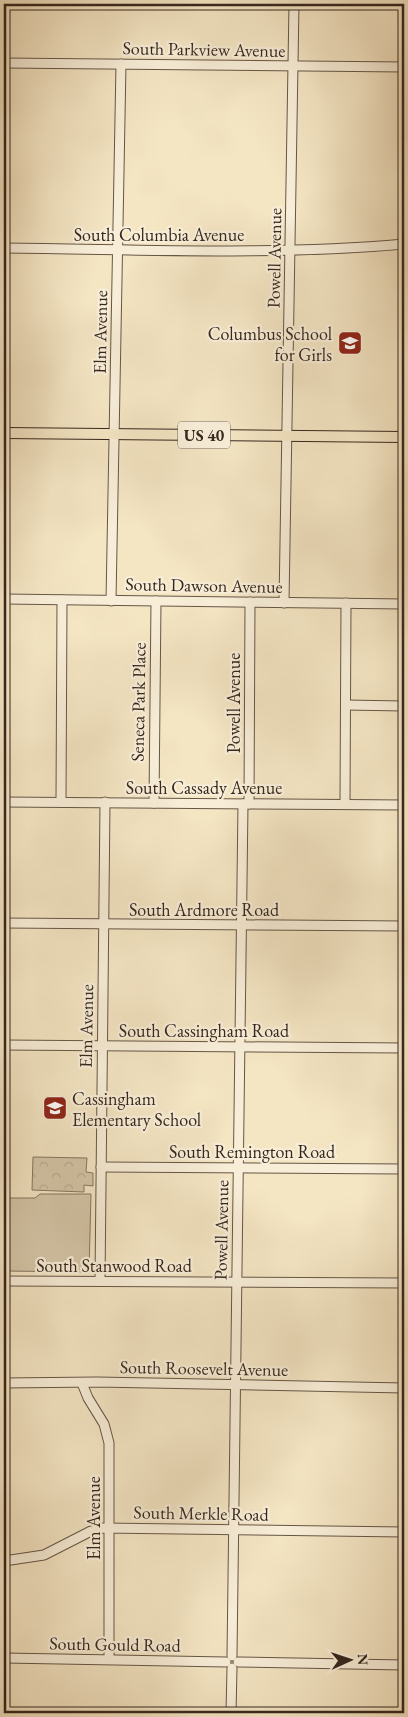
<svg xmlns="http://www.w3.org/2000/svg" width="408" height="1717" font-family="'EB Garamond',serif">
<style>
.forest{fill:url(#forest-crowns);stroke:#857662}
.pitch{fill:#d4c5a7;stroke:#857662}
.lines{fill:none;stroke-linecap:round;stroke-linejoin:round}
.minor-casing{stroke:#665647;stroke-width:11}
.major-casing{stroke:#36271e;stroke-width:12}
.minor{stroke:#f8eed8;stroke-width:9}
.major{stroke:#f4e5c3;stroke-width:10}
.labels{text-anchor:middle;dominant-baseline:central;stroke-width:4.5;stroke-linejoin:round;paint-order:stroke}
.shield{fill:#f8eed8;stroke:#706356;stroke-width:1}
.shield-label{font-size:16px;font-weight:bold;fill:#36271e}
.street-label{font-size:18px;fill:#36271e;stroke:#f8eed8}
.poi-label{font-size:18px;fill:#36271e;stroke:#f8eed8;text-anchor:end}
</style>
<defs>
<pattern id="forest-crowns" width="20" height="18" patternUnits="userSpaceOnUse" patternTransform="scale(1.25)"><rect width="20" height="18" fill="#d4c5a7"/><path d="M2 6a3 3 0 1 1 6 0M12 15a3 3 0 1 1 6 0" fill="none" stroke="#b7a98f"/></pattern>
</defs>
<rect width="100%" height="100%" fill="#f4e5c3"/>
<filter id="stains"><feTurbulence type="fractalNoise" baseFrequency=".004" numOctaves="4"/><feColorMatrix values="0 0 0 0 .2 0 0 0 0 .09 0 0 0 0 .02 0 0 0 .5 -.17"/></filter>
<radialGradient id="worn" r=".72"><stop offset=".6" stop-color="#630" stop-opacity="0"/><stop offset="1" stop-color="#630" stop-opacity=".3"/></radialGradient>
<polygon class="forest" points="33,1157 87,1158 86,1172 93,1173 93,1186 84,1185 84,1192 32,1190"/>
<polygon class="pitch" points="40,1194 91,1194 89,1272 4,1271 4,1198 35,1198"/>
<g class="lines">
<defs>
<g id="minor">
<polyline points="4,63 404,67"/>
<path d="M4 248C137 249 271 256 404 244"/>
<polyline points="4,599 404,604"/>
<polyline points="111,601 121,64"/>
<polyline points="284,603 294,4"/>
<polyline points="346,705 404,706"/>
<polyline points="4,802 404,805"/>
<polyline points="61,802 62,600"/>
<polyline points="154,803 156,601"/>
<polyline points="249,804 250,602"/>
<polyline points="345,804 346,603"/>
<polyline points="4,923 404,926"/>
<polyline points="4,1045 404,1048"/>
<polyline points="101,1167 404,1169"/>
<polyline points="4,1281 404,1283"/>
<polyline points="100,1281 105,802"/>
<polyline points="4,1383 97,1382 404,1388"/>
<polyline points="82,1383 88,1398 104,1424 109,1443 109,1659"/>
<polyline points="4,1561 44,1555 91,1531 103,1528 404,1532"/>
<polyline points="232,1656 243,804"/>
<polyline points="4,1658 226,1662"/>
<polyline points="238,1662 404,1665"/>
<polyline points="231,1713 232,1668"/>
</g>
<polyline id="major" points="4,433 404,437"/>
</defs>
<use href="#minor" class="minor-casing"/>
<use href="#major" class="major-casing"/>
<use href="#minor" class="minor"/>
<use href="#major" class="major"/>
</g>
<defs>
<symbol id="school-square" viewBox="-11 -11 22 22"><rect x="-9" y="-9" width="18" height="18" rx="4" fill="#8f2418" stroke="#f8eed8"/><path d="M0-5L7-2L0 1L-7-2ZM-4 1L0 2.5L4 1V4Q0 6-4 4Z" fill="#fff"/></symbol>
</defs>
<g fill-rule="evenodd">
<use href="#school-square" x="336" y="329" width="28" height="28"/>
<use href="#school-square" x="41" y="1094" width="28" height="28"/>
</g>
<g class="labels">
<rect class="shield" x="178" y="421.5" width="52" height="27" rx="4"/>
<g class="shield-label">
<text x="204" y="435">US 40</text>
</g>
<g class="street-label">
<text transform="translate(204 49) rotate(1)">South Parkview Avenue</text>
<text x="159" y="234">South Columbia Avenue</text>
<text transform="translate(274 258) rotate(-89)">Powell Avenue</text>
<text transform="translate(100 332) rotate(-89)">Elm Avenue</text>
<text transform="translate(204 585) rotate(1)">South Dawson Avenue</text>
<text transform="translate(138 702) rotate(-89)">Seneca Park Place</text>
<text transform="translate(233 703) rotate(-90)">Powell Avenue</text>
<text x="204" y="787">South Cassady Avenue</text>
<text x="204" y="909">South Ardmore Road</text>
<text transform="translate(86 1026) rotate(-89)">Elm Avenue</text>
<text x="204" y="1030">South Cassingham Road</text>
<text x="252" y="1151">South Remington Road</text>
<text transform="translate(221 1230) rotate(-89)">Powell Avenue</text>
<text x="114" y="1265">South Stanwood Road</text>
<text transform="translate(204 1368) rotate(1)">South Roosevelt Avenue</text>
<text transform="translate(201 1513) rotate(1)">South Merkle Road</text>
<text transform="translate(93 1518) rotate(-90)">Elm Avenue</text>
<text transform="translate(115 1644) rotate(1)">South Gould Road</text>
</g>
<g class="poi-label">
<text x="332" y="333">Columbus School<tspan x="332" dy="21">for Girls</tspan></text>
<text x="72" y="1098" text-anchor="start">Cassingham<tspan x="72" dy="21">Elementary School</tspan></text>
</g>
</g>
<rect width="408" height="1717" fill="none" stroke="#f4e5c3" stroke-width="20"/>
<rect x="5" y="5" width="398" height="1707" fill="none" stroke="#36271e" stroke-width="2.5"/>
<rect x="10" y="10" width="388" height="1697" fill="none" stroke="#36271e"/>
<g transform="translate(350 1660) rotate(87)" stroke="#f8eed8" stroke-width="4" paint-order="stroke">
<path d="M0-4L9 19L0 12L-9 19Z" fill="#36271e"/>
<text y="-8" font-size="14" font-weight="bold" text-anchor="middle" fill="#36271e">N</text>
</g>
<rect width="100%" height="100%" filter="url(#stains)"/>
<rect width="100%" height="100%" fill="url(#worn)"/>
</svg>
